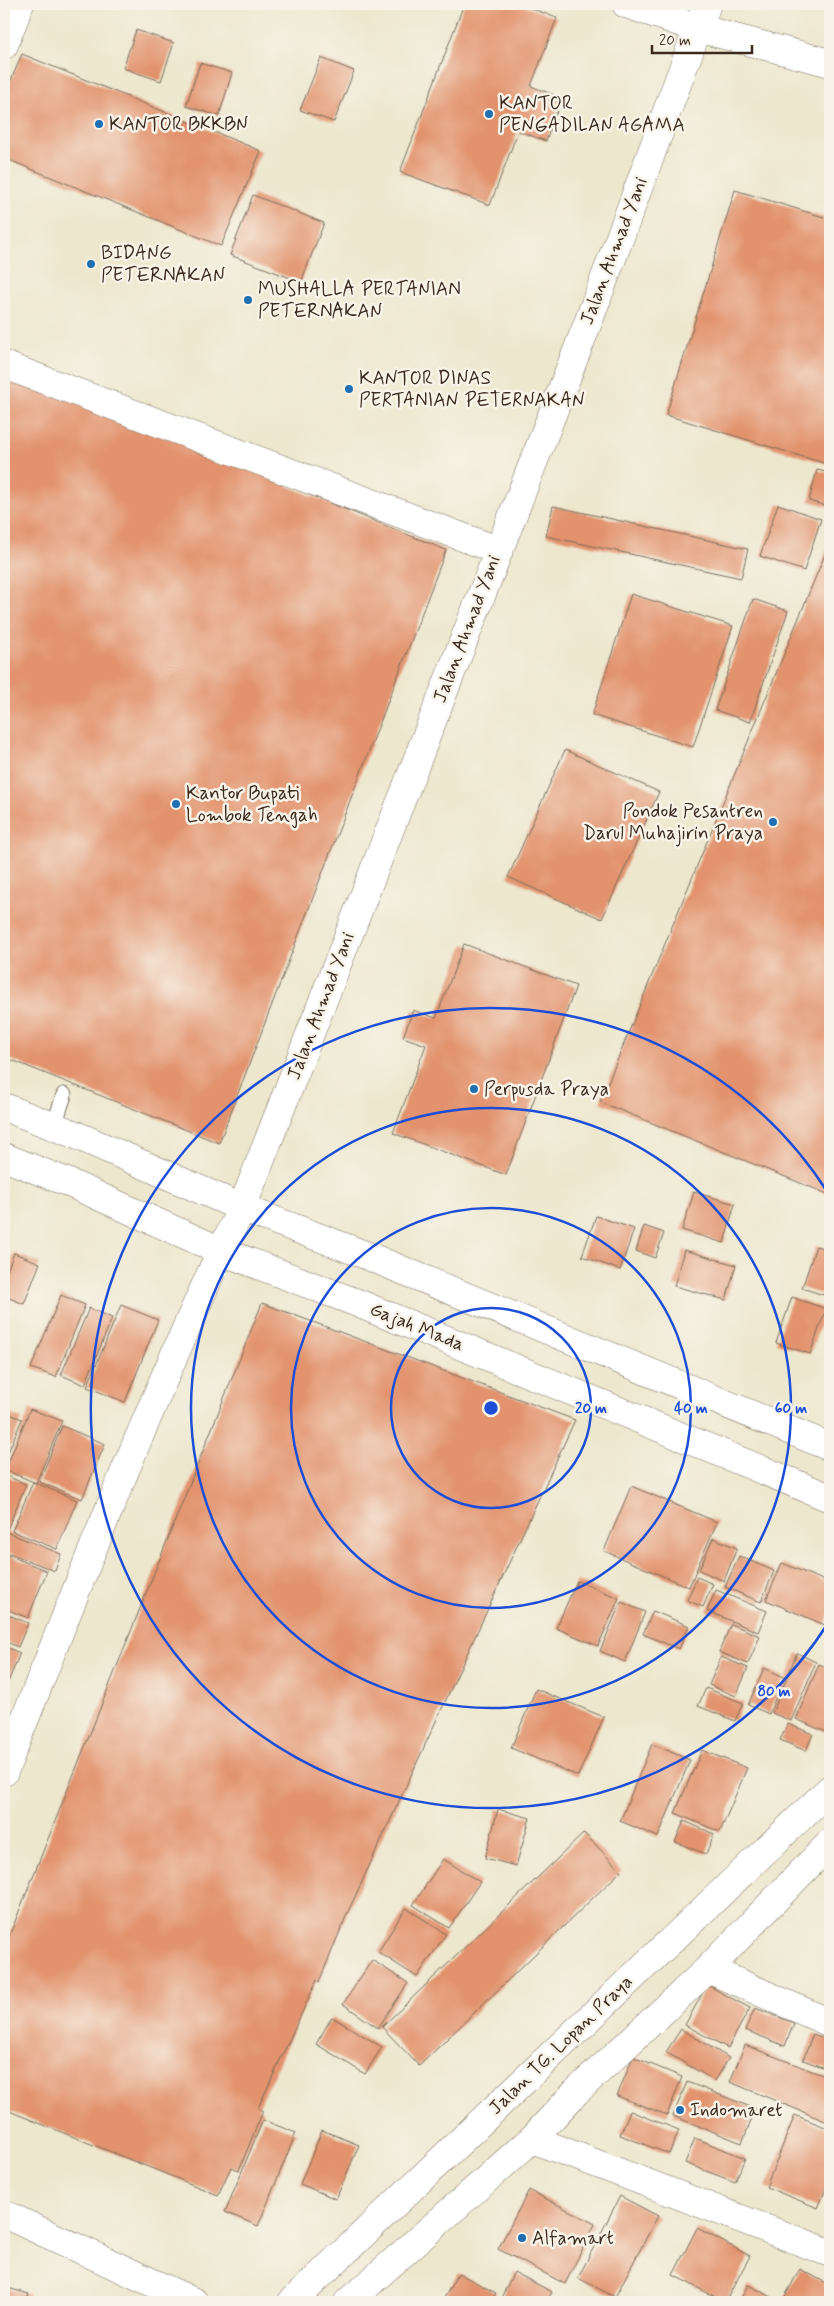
<svg xmlns="http://www.w3.org/2000/svg" width="834" height="2306" font-family="Mynerve,sans-serif">
<style>
.building{fill:#e2926c}
.lines{fill:none;stroke-linecap:round;stroke-linejoin:round}
.service-casing{stroke:#796c5b;stroke-width:17}
.minor-casing{stroke:#796c5b;stroke-width:29}
.tertiary-casing{stroke:#796c5b;stroke-width:29}
.secondary-casing{stroke:#796c5b;stroke-width:29}
.primary-casing{stroke:#796c5b;stroke-width:29}
.trunk-casing{stroke:#796c5b;stroke-width:29}
.service{stroke:#fff;stroke-width:15}
.minor{stroke:#fff;stroke-width:28}
.tertiary{stroke:#fff;stroke-width:28}
.secondary{stroke:#fff;stroke-width:28}
.primary{stroke:#fff;stroke-width:28}
.trunk{stroke:#fff;stroke-width:28}
.ring{fill:none;stroke:#1d4ed8;stroke-width:2.5}
.poi-dot{fill:#1f6fb2;stroke:#f7f3e8;stroke-width:2}
.labels{text-anchor:middle;dominant-baseline:central;stroke-width:5;stroke-linejoin:round;paint-order:stroke}
.poi-label{font-size:19px;fill:#3b2a1e;stroke:#f7f3e8;text-anchor:start}
.street-label{font-size:19px;fill:#3b2a1e;stroke:#f7f3e8}
.centre{fill:#1d4ed8;stroke:#f7f3e8;stroke-width:2.5}
.ring-label{font-size:15px;text-anchor:middle;font-weight:bold;fill:#1d4ed8;stroke:#f7f3e8;stroke-width:5;stroke-linejoin:round;paint-order:stroke}
</style>
<rect width="100%" height="100%" fill="#f7f3e8"/>
<filter id="ink" filterUnits="userSpaceOnUse"><feTurbulence type="fractalNoise" baseFrequency=".02" numOctaves="2"/><feDisplacementMap in="SourceGraphic" scale="10" xChannelSelector="R" yChannelSelector="G"/><feConvolveMatrix kernelMatrix="1 2 1 2 8 2 1 2 1" color-interpolation-filters="sRGB"/></filter>
<filter id="wash" filterUnits="userSpaceOnUse"><feTurbulence type="fractalNoise" baseFrequency=".0096" numOctaves="4" result="noise"/><feDisplacementMap in="SourceGraphic" scale="20" xChannelSelector="R" yChannelSelector="G"/><feGaussianBlur stdDeviation="1.12" result="paint"/><feColorMatrix in="noise" values="0 0 0 0 0 0 0 0 0 0 0 0 0 0 0 0 0 1.4 0 .05"/><feComposite in="paint" operator="in"/></filter>
<g filter="url(#wash)">
<rect width="100%" height="100%" fill="#ede7cd"/>
<g id="blocks">
<g class="building">
<polygon points="464,4 519,4 557,18 531,86 562,98 546,141 518,131 490,205 400,172"/>
<polygon points="136,30 174,43 161,81 123,68"/>
<polygon points="22,54 261,151 221,246 4,158 4,97"/>
<polygon points="321,58 354,71 334,122 300,110"/>
<polygon points="200,63 232,73 219,116 186,106"/>
<polygon points="735,190 830,219 830,465 666,415"/>
<polygon points="253,195 324,223 301,282 230,255"/>
<polygon points="4,371 446,550 219,1143 4,1057"/>
<polygon points="817,470 830,473 830,507 809,501"/>
<polygon points="778,504 821,519 804,571 760,556"/>
<polygon points="553,506 748,549 741,578 546,536"/>
<polygon points="830,542 830,1195 600,1102"/>
<polygon points="631,594 733,626 693,747 592,715"/>
<polygon points="753,599 788,611 750,722 715,710"/>
<polygon points="565,750 659,792 602,919 508,877"/>
<polygon points="464,944 576,986 506,1175 393,1133 426,1045 403,1037 413,1010 436,1018"/>
<polygon points="694,1192 735,1204 724,1243 682,1230"/>
<polygon points="596,1216 634,1229 620,1270 582,1256"/>
<polygon points="644,1226 664,1233 655,1258 636,1251"/>
<polygon points="816,1246 830,1250 830,1297 802,1288"/>
<polygon points="684,1250 736,1265 726,1300 674,1286"/>
<polygon points="14,1253 40,1263 24,1304 4,1296 4,1279"/>
<polygon points="61,1295 85,1305 56,1377 31,1368"/>
<polygon points="792,1297 826,1309 810,1354 776,1343"/>
<polygon points="262,1303 575,1420 347,1914 319,1982 317,1980 258,2108 263,2111 239,2170 231,2167 218,2195 4,2109 4,1949"/>
<polygon points="121,1305 158,1320 125,1402 87,1387"/>
<polygon points="89,1308 112,1318 85,1385 61,1375"/>
<polygon points="30,1409 62,1421 36,1483 5,1470"/>
<polygon points="4,1412 22,1419 4,1462"/>
<polygon points="62,1426 105,1444 82,1499 39,1482"/>
<polygon points="4,1475 26,1484 7,1530 4,1528"/>
<polygon points="33,1482 77,1500 57,1549 12,1531"/>
<polygon points="631,1486 717,1522 689,1587 604,1551"/>
<polygon points="4,1531 61,1554 55,1571 4,1551"/>
<polygon points="713,1538 737,1548 724,1581 699,1570"/>
<polygon points="8,1555 47,1571 28,1618 4,1608 4,1566"/>
<polygon points="739,1556 774,1571 761,1602 725,1587"/>
<polygon points="782,1563 830,1583 830,1612 825,1625 766,1600"/>
<polygon points="697,1577 713,1584 703,1607 687,1600"/>
<polygon points="577,1581 619,1598 598,1646 556,1628"/>
<polygon points="716,1590 767,1611 758,1632 707,1611"/>
<polygon points="621,1602 645,1612 625,1662 600,1651"/>
<polygon points="653,1611 689,1626 679,1649 643,1634"/>
<polygon points="4,1613 28,1623 18,1647 4,1641"/>
<polygon points="731,1624 760,1636 748,1664 719,1652"/>
<polygon points="4,1646 20,1653 4,1692"/>
<polygon points="797,1653 816,1662 791,1721 772,1713"/>
<polygon points="721,1657 748,1668 736,1696 709,1685"/>
<polygon points="819,1664 830,1669 830,1734 796,1719"/>
<polygon points="764,1668 784,1677 769,1714 748,1705"/>
<polygon points="706,1688 743,1703 735,1721 698,1706"/>
<polygon points="536,1689 604,1717 578,1776 511,1748"/>
<polygon points="788,1724 813,1734 806,1751 780,1740"/>
<polygon points="652,1744 690,1760 658,1837 620,1821"/>
<polygon points="702,1750 747,1768 720,1832 675,1813"/>
<polygon points="498,1809 530,1818 516,1866 485,1858"/>
<polygon points="684,1821 714,1834 706,1854 675,1842"/>
<polygon points="584,1833 621,1871 419,2066 382,2027"/>
<polygon points="443,1859 480,1882 449,1928 413,1905"/>
<polygon points="406,1908 446,1934 417,1977 378,1952"/>
<polygon points="372,1960 408,1983 378,2028 343,2004"/>
<polygon points="707,1985 750,2008 728,2048 685,2025"/>
<polygon points="755,2008 794,2023 785,2046 745,2030"/>
<polygon points="332,2017 382,2047 365,2074 316,2044"/>
<polygon points="681,2029 729,2058 715,2081 666,2052"/>
<polygon points="813,2034 830,2040 830,2070 803,2060"/>
<polygon points="745,2045 830,2078 830,2123 730,2082"/>
<polygon points="633,2057 682,2077 667,2115 617,2096"/>
<polygon points="687,2082 756,2109 742,2143 673,2116"/>
<polygon points="630,2111 679,2130 669,2154 620,2135"/>
<polygon points="795,2115 830,2129 830,2179 818,2208 766,2187"/>
<polygon points="263,2120 296,2133 258,2226 225,2212"/>
<polygon points="322,2130 359,2145 336,2199 300,2184"/>
<polygon points="695,2138 745,2158 735,2182 685,2163"/>
<polygon points="529,2190 595,2224 565,2284 498,2249"/>
<polygon points="620,2196 658,2216 615,2297 578,2278"/>
<polygon points="697,2228 750,2256 725,2302 673,2275"/>
<polygon points="800,2269 830,2285 830,2302 792,2302 784,2298"/>
<polygon points="514,2272 552,2292 547,2302 499,2302"/>
<polygon points="458,2273 496,2293 491,2302 442,2302"/>
<polygon points="748,2285 782,2302 739,2302"/>
<polygon points="4,2287 29,2294 26,2302 4,2302"/>
</g>
</g>
</g>
<g filter="url(#ink)">
<use href="#blocks" fill-opacity="0" stroke="#796c5b" stroke-width="1"/>
<g class="lines">
<defs>
<polyline id="service" points="54,1126 64,1095"/>
<g id="minor">
<polyline points="4,45 20,4"/>
<polyline points="4,365 497,550"/>
<path d="M4 1772C73 1597 142 1422 221 1251"/>
<polyline points="708,1969 830,2023"/>
<polyline points="532,2139 830,2253"/>
</g>
<g id="tertiary">
<polyline points="221,1251 242,1208 589,320 707,4"/>
<polyline points="4,2214 194,2302"/>
</g>
<polyline id="secondary" points="626,4 697,28 830,63"/>
<g id="primary">
<polyline points="4,1107 76,1135 242,1208 368,1256 830,1447"/>
<polyline points="4,1157 67,1182 221,1251 360,1304 830,1498"/>
</g>
<g id="trunk">
<polyline points="292,2302 830,1789"/>
<polyline points="348,2302 532,2139 576,2092 708,1969 830,1843"/>
</g>
</defs>
<use href="#service" class="service-casing"/>
<use href="#minor" class="minor-casing"/>
<use href="#tertiary" class="tertiary-casing"/>
<use href="#secondary" class="secondary-casing"/>
<use href="#primary" class="primary-casing"/>
<use href="#trunk" class="trunk-casing"/>
<use href="#service" class="service"/>
<use href="#minor" class="minor"/>
<use href="#tertiary" class="tertiary"/>
<use href="#secondary" class="secondary"/>
<use href="#primary" class="primary"/>
<use href="#trunk" class="trunk"/>
</g>
</g>
<g class="ring">
<circle cx="491" cy="1408" r="100"/>
<circle cx="491" cy="1408" r="200"/>
<circle cx="491" cy="1408" r="300"/>
<path d="M830 1620A400 400 0 1 1 830 1196"/>
</g>
<g class="poi-dot">
<circle cx="489" cy="114" r="5"/>
<circle cx="99" cy="124" r="5"/>
<circle cx="91" cy="264" r="5"/>
<circle cx="248" cy="300" r="5"/>
<circle cx="349" cy="389" r="5"/>
<circle cx="176" cy="804" r="5"/>
<circle cx="773" cy="822" r="5"/>
<circle cx="474" cy="1089" r="5"/>
<circle cx="680" cy="2110" r="5"/>
<circle cx="522" cy="2238" r="5"/>
</g>
<g class="labels">
<g class="poi-label">
<text x="499" y="103">KANTOR<tspan x="499" dy="22">PENGADILAN AGAMA</tspan></text>
<text x="109" y="124">KANTOR BKKBN</text>
<text x="101" y="253">BIDANG<tspan x="101" dy="22">PETERNAKAN</tspan></text>
<text x="258" y="289">MUSHALLA PERTANIAN<tspan x="258" dy="22">PETERNAKAN</tspan></text>
<text x="359" y="378">KANTOR DINAS<tspan x="359" dy="22">PERTANIAN PETERNAKAN</tspan></text>
<text x="186" y="793">Kantor Bupati<tspan x="186" dy="22">Lombok Tengah</tspan></text>
<text x="763" y="811" text-anchor="end">Pondok Pesantren<tspan x="763" dy="22">Darul Muhajirin Praya</tspan></text>
<text x="484" y="1089">Perpusda Praya</text>
<text x="690" y="2110">Indomaret</text>
<text x="532" y="2238">Alfamart</text>
</g>
<g class="street-label">
<text transform="translate(614 251) rotate(-69)">Jalan Ahmad Yani</text>
<text transform="translate(467 629) rotate(-69)">Jalan Ahmad Yani</text>
<text transform="translate(321 1006) rotate(-69)">Jalan Ahmad Yani</text>
<text transform="translate(417 1327) rotate(22)">Gajah Mada</text>
<text transform="translate(561 2045) rotate(-44)">Jalan TG. Lopan Praya</text>
</g>
</g>
<circle cx="491" cy="1408" r="8" class="centre"/>
<g class="ring-label">
<text x="591" y="1413">20 m</text>
<text x="691" y="1413">40 m</text>
<text x="791" y="1413">60 m</text>
<text x="774" y="1696">80 m</text>
</g>
<rect width="834" height="2306" fill="none" stroke="#f7f3e8" stroke-width="20"/>
<path d="M652 45v8h100v-8" fill="none" stroke="#3b2a1e" stroke-width="2.5"/>
<text x="659" y="45" font-size="15" fill="#3b2a1e" stroke="#f7f3e8" stroke-width="4" paint-order="stroke">20 m</text>
</svg>
